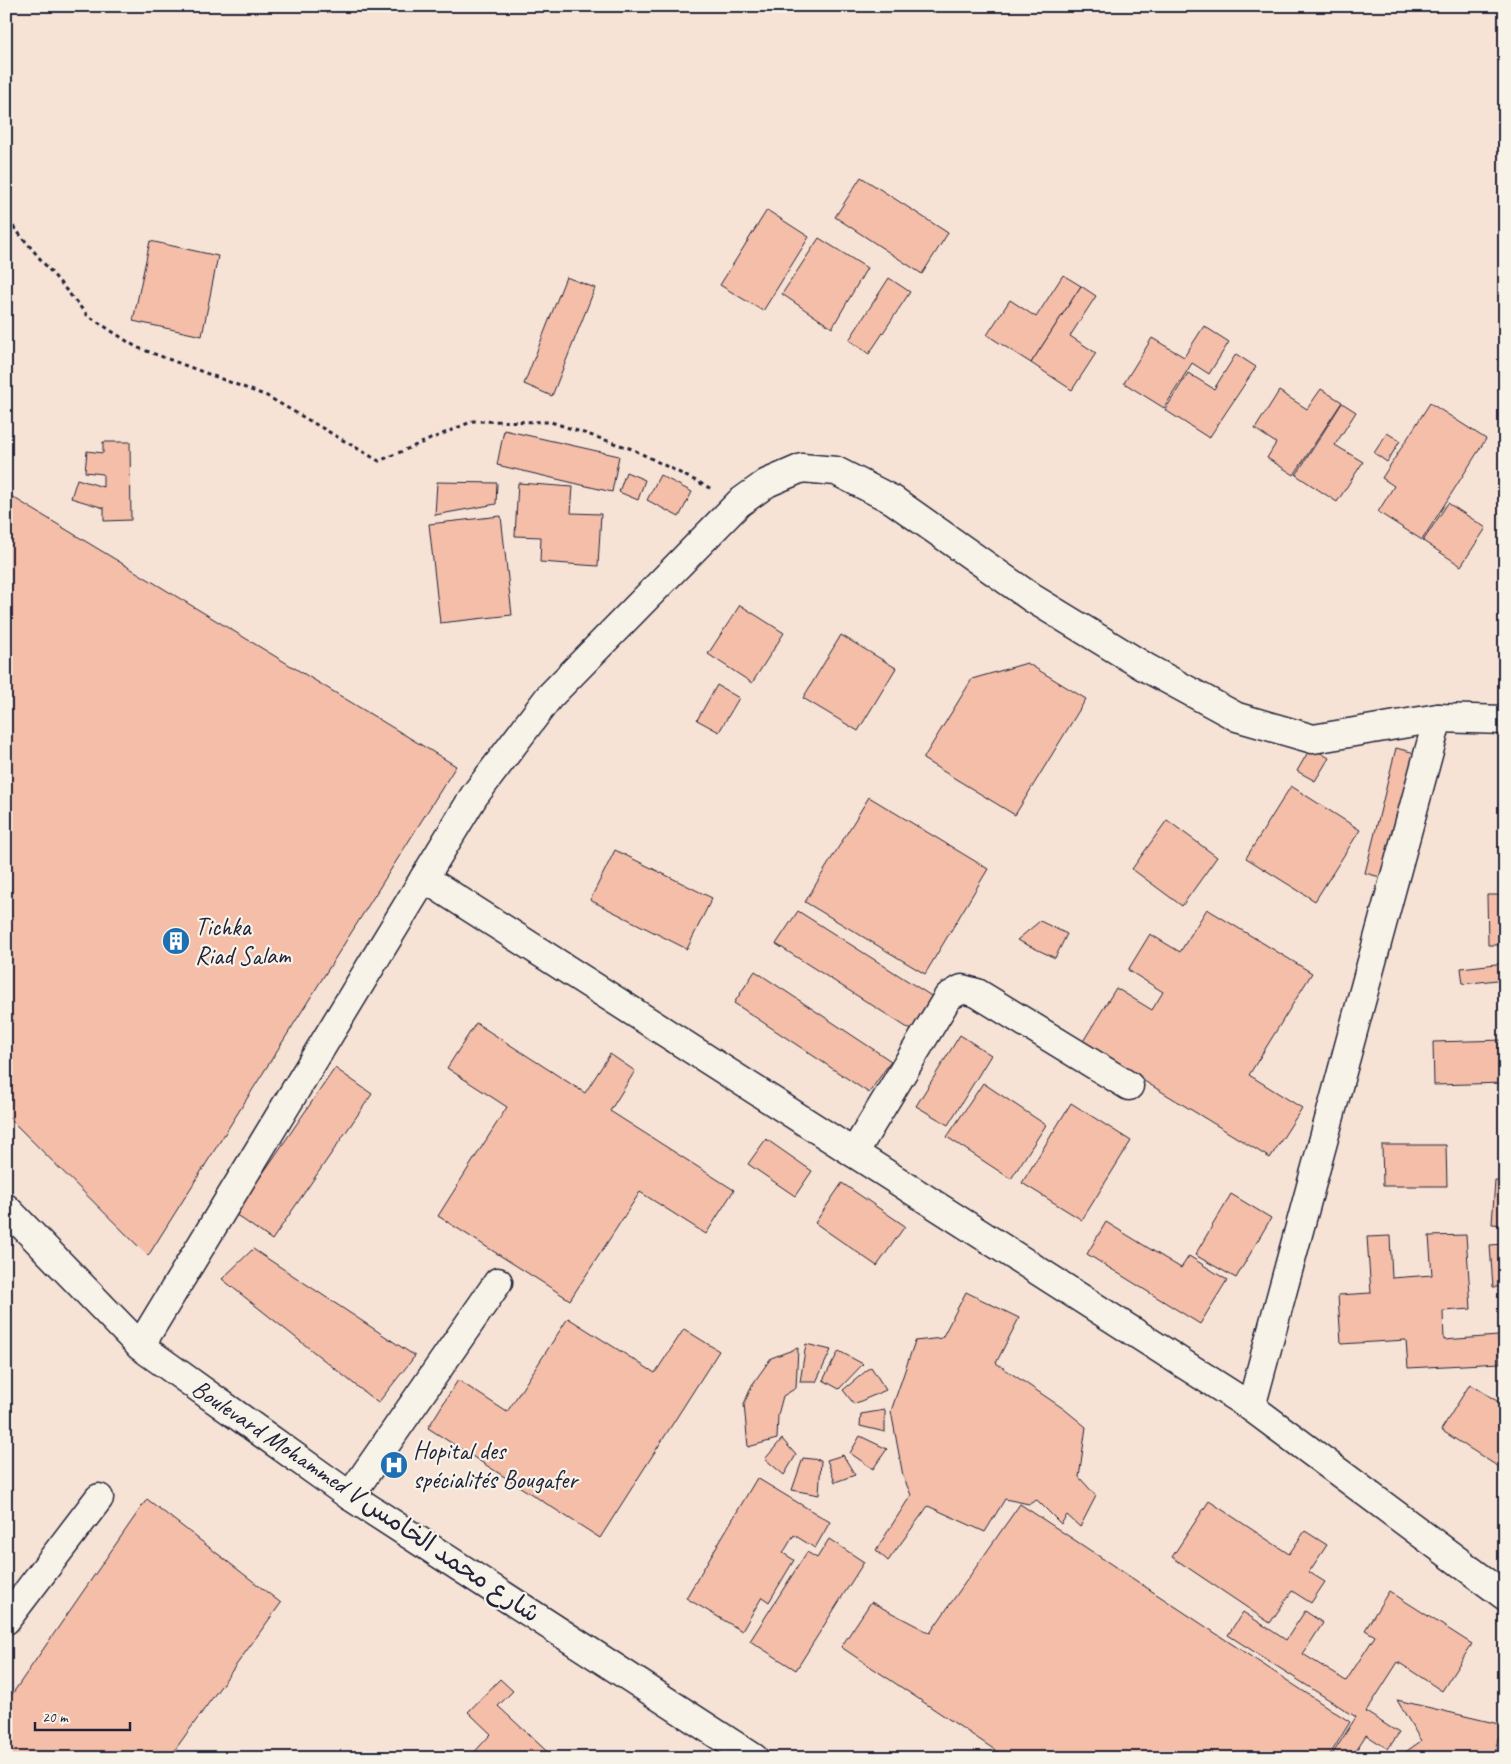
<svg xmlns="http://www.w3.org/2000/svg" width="1511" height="1764" font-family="Caveat,'Playpen Sans Arabic',sans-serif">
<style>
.building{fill:#f4bea8;stroke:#22223b}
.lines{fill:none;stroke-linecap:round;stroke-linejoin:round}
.minor-casing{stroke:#22223b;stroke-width:31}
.major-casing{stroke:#22223b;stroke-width:31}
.path{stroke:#22223b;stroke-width:3;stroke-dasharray:4 4;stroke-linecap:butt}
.minor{stroke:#f7f3e8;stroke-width:28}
.major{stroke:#f7f3e8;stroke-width:28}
.labels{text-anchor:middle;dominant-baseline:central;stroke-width:4.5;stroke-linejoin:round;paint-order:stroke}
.poi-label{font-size:25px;fill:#22223b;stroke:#f7f3e8;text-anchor:start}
.street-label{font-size:25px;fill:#22223b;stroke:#f7f3e8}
</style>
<rect width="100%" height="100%" fill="#f6e3d5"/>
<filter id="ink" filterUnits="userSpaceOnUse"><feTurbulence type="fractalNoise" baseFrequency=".02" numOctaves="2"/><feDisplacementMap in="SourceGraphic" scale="10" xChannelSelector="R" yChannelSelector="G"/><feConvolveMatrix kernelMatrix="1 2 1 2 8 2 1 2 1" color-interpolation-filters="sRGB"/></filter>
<g filter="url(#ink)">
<g class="building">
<polygon points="861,177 948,233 922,274 835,217"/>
<polygon points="767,210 809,237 763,311 720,285"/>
<polygon points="819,238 867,268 832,328 782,294"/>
<polygon points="150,241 218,256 202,336 133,321"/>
<polygon points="1063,275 1081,286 1031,363 987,335 1010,300 1036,317"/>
<polygon points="566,277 595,288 552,396 524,384"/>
<polygon points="889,278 910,292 869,354 849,340"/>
<polygon points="1081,286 1096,296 1070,336 1096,353 1072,390 1031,363"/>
<polygon points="1204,326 1229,342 1209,374 1192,363 1164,408 1124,383 1152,338 1184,357"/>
<polygon points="1236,354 1256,367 1209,438 1165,410 1188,373 1214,389"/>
<polygon points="1321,389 1342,402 1294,475 1267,458 1276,443 1255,429 1279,391 1307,409"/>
<polygon points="1342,403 1356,412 1335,445 1363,462 1337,502 1296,475"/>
<polygon points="1430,403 1486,439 1422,540 1378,512 1394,486 1382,478"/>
<polygon points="504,430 619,456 612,492 497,465"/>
<polygon points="1387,433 1400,441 1387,462 1374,453"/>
<polygon points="103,442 130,442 131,520 104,521 104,508 71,498 77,479 103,487 103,474 85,472 87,451 103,453"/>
<polygon points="626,472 645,480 638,500 619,492"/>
<polygon points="660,475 692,492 679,517 647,500"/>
<polygon points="437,482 497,483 496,504 435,515"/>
<polygon points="518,483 573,487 571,513 601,514 598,566 540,562 541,537 515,536"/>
<polygon points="6,493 456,766 148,1256 6,1115"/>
<polygon points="1448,503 1486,528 1461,566 1423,541"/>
<polygon points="501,516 512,615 440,623 429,524"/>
<polygon points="740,605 784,633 752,683 708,654"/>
<polygon points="841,635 896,668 858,731 803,698"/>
<polygon points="1027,663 1086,699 1015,815 923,759 972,679"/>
<polygon points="717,685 739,698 719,732 697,720"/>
<polygon points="1311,747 1329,758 1315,781 1297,771"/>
<polygon points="1396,748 1415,753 1384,878 1365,873"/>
<polygon points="1291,786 1360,830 1315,901 1246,858"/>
<polygon points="869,797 988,869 925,974 805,902"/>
<polygon points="1167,820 1217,857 1182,906 1132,869"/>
<polygon points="615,850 712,898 687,949 590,900"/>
<polygon points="1487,895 1505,895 1505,945 1488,945"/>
<polygon points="1207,909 1312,973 1249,1075 1302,1108 1270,1158 1082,1043 1116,988 1152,1010 1163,992 1128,970 1150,934 1180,952"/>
<polygon points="798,911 933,997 911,1030 776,944"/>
<polygon points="1040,921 1067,934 1055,958 1017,940"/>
<polygon points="1505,963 1505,979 1463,984 1461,968"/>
<polygon points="755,971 891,1061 869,1093 734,1003"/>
<polygon points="476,1023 585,1093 610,1054 635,1071 610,1111 734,1190 706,1234 640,1192 570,1300 438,1216 507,1107 447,1068"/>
<polygon points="960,1035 991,1055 948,1125 916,1106"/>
<polygon points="1505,1040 1505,1083 1434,1085 1433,1042"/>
<polygon points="335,1068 372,1094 272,1240 235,1214"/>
<polygon points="983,1083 1046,1125 1011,1179 947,1137"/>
<polygon points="1071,1103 1131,1141 1082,1220 1022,1183"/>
<polygon points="766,1139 812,1171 795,1196 748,1164"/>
<polygon points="1382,1145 1446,1145 1447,1186 1383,1186"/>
<polygon points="1495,1181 1505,1182 1505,1225 1492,1224"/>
<polygon points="842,1183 905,1226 877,1266 815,1223"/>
<polygon points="1231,1194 1271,1218 1236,1278 1195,1255"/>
<polygon points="1106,1222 1181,1268 1189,1256 1227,1280 1200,1324 1087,1254"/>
<polygon points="1466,1235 1471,1309 1443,1311 1444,1340 1498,1336 1500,1363 1408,1368 1406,1340 1341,1344 1338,1295 1371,1293 1367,1237 1390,1236 1392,1278 1432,1275 1429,1236"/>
<polygon points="1505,1244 1505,1287 1493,1287 1490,1245"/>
<polygon points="253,1249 415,1356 378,1403 222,1279"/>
<polygon points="966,1292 1019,1318 996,1363 1064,1409 1086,1427 1079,1477 1096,1496 1080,1527 1067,1515 1061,1524 1037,1500 1029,1504 1005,1499 985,1532 928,1506 888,1561 876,1550 911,1495 903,1476 891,1411 915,1341 942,1338"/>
<polygon points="568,1318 655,1373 684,1329 719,1351 600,1538 428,1428 458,1380 507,1412"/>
<polygon points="806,1344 831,1350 816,1382 800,1382"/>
<polygon points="798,1348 796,1388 783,1396 778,1415 777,1439 748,1447 744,1404 752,1385 771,1358"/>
<polygon points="839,1351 863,1364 839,1389 823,1380"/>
<polygon points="871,1367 886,1390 854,1404 843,1390"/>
<polygon points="1470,1384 1505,1406 1505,1471 1441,1430"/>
<polygon points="885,1410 885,1432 860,1426 861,1414"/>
<polygon points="860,1436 887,1449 873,1469 850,1453"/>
<polygon points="782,1439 796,1455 784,1475 765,1459"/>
<polygon points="843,1455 855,1475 835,1482 827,1460"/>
<polygon points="803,1458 821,1460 819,1495 792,1490"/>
<polygon points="757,1478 830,1522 815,1548 794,1535 783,1553 794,1560 769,1602 762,1597 742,1631 686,1598"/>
<polygon points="147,1499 281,1603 169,1758 6,1758 6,1703"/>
<polygon points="1209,1501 1289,1554 1305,1531 1327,1545 1309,1572 1325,1582 1311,1603 1292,1591 1270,1623 1172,1557"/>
<polygon points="1020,1504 1350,1722 1328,1758 1007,1758 841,1647 871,1602 930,1633"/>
<polygon points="829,1539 864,1562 796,1670 750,1641 807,1552 817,1558"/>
<polygon points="1389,1591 1472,1644 1442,1691 1398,1662 1366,1712 1399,1733 1388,1749 1366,1735 1351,1758 1330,1758 1356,1717 1228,1635 1243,1612 1286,1640 1305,1611 1323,1623 1303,1654 1346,1681 1375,1636 1365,1630"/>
<polygon points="500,1679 513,1691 498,1706 554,1758 469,1758 491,1734 468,1712"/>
<polygon points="1397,1700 1503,1725 1492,1758 1397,1758 1421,1741"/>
<polygon points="1375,1750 1384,1758 1370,1758"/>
</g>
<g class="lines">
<defs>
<g id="minor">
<polyline points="424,878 1251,1407 1505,1596"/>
<polyline points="854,1153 948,997 962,989 977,993 1129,1086"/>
<polyline points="140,1346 474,796 549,697 739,503 767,483 802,468 836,471 893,500 1032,598 1145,667 1237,717 1313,739 1438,718 1505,720"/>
<polyline points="1251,1407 1438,718"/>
<polyline points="350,1496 498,1282"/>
<polyline points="6,1620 99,1498"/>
</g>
<polyline id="major" points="6,1208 140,1346 350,1496 754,1758"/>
</defs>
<use href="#minor" class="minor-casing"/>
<use href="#major" class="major-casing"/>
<polyline class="path" points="6,224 12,225 87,315 136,347 267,396 379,461 473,421 551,422 632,449 712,489"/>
<use href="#minor" class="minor"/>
<use href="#major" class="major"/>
</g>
</g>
<defs>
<symbol id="building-disc" viewBox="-11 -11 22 22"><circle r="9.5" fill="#1f6fb2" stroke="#f7f3e8"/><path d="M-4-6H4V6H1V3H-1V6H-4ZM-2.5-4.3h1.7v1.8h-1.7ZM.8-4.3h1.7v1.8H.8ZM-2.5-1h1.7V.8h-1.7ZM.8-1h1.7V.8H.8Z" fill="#fff"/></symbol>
<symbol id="hospital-disc" viewBox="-11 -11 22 22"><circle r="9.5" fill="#1f6fb2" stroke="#f7f3e8"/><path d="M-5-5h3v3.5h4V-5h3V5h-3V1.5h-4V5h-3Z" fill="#fff"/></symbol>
</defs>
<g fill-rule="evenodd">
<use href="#building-disc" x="160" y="925" width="32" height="32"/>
<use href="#hospital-disc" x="378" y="1449" width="32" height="32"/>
</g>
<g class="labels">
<g class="poi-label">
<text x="195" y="927">Tichka<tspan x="195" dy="29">Riad Salam</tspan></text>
<text x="413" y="1451">Hopital des<tspan x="413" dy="29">spécialités Bougafer</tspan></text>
</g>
<g class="street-label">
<text transform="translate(366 1501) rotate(34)">Boulevard Mohammed V شارع محمد الخامس</text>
</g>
</g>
<rect width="1511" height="1764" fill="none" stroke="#f7f3e8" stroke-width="25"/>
<rect x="12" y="12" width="1486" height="1739" fill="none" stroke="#22223b" stroke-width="2" filter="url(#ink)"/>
<path d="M35 1722v8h95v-8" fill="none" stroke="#22223b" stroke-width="2.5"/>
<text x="42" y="1722" font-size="15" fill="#22223b" stroke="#f7f3e8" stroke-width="4" paint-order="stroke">20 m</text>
</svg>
